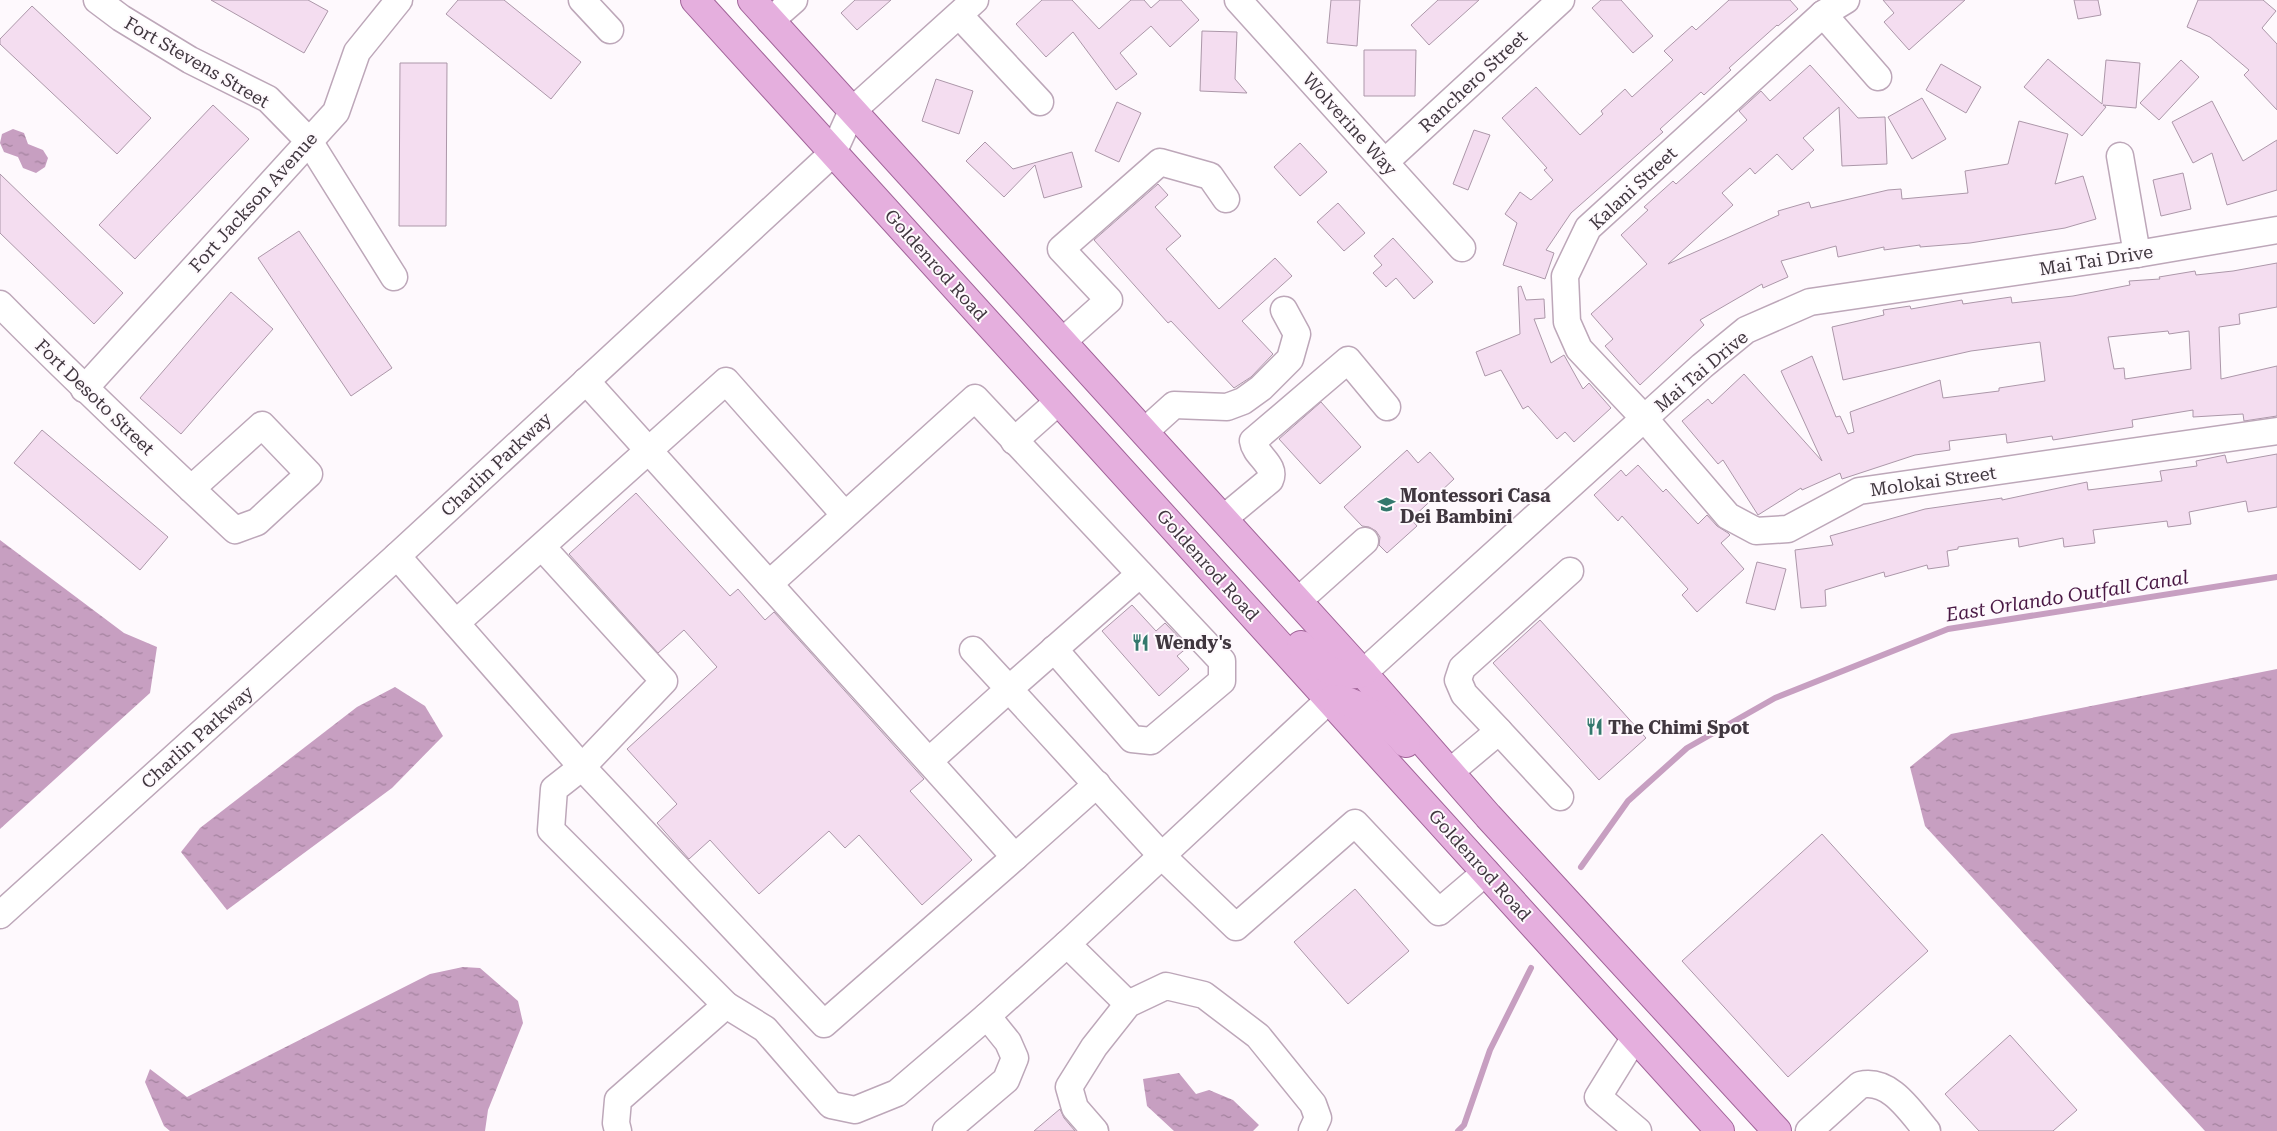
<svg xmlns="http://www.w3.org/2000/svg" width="2277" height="1131" font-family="'Roboto Serif',serif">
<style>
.water{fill:url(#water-ripples)}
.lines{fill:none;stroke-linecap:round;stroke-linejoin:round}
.stream{stroke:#c79fc1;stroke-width:6}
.building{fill:#f4ddf0;stroke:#ac97a9;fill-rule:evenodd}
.minor-casing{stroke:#bda7b9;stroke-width:29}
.major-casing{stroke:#a06398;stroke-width:30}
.minor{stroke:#fff;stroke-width:26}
.major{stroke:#e5afde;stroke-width:28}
.labels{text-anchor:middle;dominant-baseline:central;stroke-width:4;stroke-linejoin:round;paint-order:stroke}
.street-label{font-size:18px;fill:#40373f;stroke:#fef9fd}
.poi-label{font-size:18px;font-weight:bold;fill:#40373f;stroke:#fef9fd;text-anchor:start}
.water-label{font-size:19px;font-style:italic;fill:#491844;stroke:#fef9fd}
</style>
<defs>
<pattern id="water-ripples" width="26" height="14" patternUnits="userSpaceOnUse" patternTransform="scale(1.25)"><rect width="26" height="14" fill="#c79fc1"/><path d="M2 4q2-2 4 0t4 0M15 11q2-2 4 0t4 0" fill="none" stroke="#a3829e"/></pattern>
</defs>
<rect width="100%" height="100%" fill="#fef9fd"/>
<g class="water">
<polygon points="13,129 24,133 28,144 43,150 48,158 45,167 36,173 23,168 18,157 4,152 0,143 2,134"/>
<polygon points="0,540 124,633 157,647 150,693 0,829"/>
<polygon points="2277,669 2277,1131 2205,1131 1925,826 1910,767 1951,734"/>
<polygon points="395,687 425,706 443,736 392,788 227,910 181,852 200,828 357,707"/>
<polygon points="463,967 480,968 518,1001 523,1023 488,1110 485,1131 170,1131 164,1126 145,1082 150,1069 187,1097 430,974"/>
<polygon points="1179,1073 1196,1094 1209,1090 1233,1100 1259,1125 1253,1131 1174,1131 1147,1106 1143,1079"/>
</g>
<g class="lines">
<g class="stream">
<polyline points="1581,867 1628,801 1687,748 1775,698 1948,629 2277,577"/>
<polyline points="1458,1131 1464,1125 1490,1050 1531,968"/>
</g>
</g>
<g class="building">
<polygon points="211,0 308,0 328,11 304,53"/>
<polygon points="458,0 504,0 581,62 551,99 446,14"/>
<polygon points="855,0 891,0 857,30 841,13"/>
<polygon points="1042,0 1072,0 1099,29 1131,0 1144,0 1151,8 1160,0 1181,0 1199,20 1170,47 1151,26 1120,53 1137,74 1116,90 1073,32 1046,57 1016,24"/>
<polygon points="1331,0 1360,0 1357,46 1327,43"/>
<polygon points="1438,0 1479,0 1429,45 1411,25"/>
<polygon points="1601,0 1621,0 1653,36 1633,53 1592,8"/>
<polygon points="1729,0 1790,0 1798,9 1778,26 1777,25 1729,68 1731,70 1704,95 1701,92 1660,129 1663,132 1571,213 1546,250 1554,253 1545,279 1503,265 1517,223 1505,214 1520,192 1531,200 1553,180 1544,170 1547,168 1502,118 1536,87 1580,135 1603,114 1601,111 1625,89 1632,97 1673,60 1664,51 1692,26 1696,30"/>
<polygon points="1883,0 1965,0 1909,50 1884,22 1894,13"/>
<polygon points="2074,0 2098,0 2101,15 2078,19"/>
<polygon points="2198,0 2263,0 2276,11 2262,28 2277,44 2277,110 2244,75 2249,70 2210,37 2187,27"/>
<polygon points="32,6 151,118 117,154 0,44 0,39"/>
<polygon points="1202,31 1237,32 1235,79 1247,93 1200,91"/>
<polygon points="1364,50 1416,50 1415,96 1364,96"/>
<polygon points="2048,59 2102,104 2106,60 2140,63 2136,108 2103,105 2106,107 2082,136 2024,87"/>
<polygon points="2181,60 2199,77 2159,120 2140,103"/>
<polygon points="400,63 447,63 446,226 399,226"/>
<polygon points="1941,64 1981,87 1966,113 1926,90"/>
<polygon points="1810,65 1858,118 1885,117 1887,164 1842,166 1839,107 1803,138 1814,150 1792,170 1777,154 1755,174 1750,168 1722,193 1733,205 1668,264 1779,215 1778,211 1809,202 1811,208 1888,190 1901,189 1902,199 1968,193 1965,171 2008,164 2019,121 2068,134 2055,184 2083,176 2096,219 2065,228 1970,243 1920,247 1920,245 1884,250 1884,247 1838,257 1836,246 1781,261 1788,277 1763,288 1762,284 1700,320 1704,325 1640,385 1605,346 1613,339 1591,314 1647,264 1621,235 1648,210 1644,207 1673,181 1676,184 1747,120 1739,111 1761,91 1770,101"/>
<polygon points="936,79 973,91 959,134 922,121"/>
<polygon points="1922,98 1946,139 1912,159 1888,117"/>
<polygon points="2212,101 2243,161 2277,140 2277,190 2227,205 2212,153 2193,163 2172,122"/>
<polygon points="1117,102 1141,113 1119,162 1095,151"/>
<polygon points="213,105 249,139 135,259 99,225"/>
<polygon points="1474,130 1490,135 1468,190 1453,184"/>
<polygon points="985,142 1013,169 1072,152 1082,187 1044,198 1035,165 1004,197 966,161"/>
<polygon points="1300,143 1327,172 1300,196 1274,167"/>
<polygon points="2183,173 2191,209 2161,216 2153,180"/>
<polygon points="0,174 123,293 94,324 0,233"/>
<polygon points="1158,184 1168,195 1155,207 1181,236 1166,249 1219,309 1275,258 1292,276 1242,321 1273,354 1251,377 1234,388 1171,321 1168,323 1094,240"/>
<polygon points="1338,203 1365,233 1344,251 1317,222"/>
<polygon points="299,231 392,368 351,396 258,258"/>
<polygon points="1393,238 1433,282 1414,299 1396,278 1386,287 1373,273 1382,265 1374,256"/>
<path d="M2277 263V307L2239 314 2240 324 2219 327 2221 379 2277 366V416L2244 421 2243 414 2193 417V410L2132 420 2133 427 2053 440 2052 436 2007 443 2006 434 1949 441 1950 450 1915 455 1842 479 1840 473 1802 490 1801 488 1758 515 1723 460 1718 464 1682 421 1708 399 1712 404 1744 374 1822 461 1781 371 1812 356 1836 417 1840 416 1848 434 1854 432 1850 412 1940 380 1943 398 1999 391V388L2045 381 2040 342 1971 351 1843 380 1832 327 1884 315 1883 310 1910 306 1911 309 1962 300 1963 304 2011 297 2012 303 2073 296 2130 285 2129 281 2160 279 2159 277 2195 271 2196 275 2233 271ZM2168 331 2169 334 2189 331 2191 369 2125 379 2124 368 2114 369 2108 337Z"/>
<polygon points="1521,286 1526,300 1544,299 1545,318 1534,319 1551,363 1564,355 1583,389 1589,383 1611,408 1574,442 1565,432 1557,439 1528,406 1523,409 1501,370 1485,376 1476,352 1520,334 1518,287"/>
<polygon points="231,292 273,329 181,434 140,398"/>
<polygon points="1321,402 1361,447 1320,484 1279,439"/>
<polygon points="42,430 168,537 140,570 14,463"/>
<polygon points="1407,450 1418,463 1430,452 1454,479 1411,519 1417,526 1387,553 1379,545 1380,537 1376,531 1369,527 1362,526 1344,507"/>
<polygon points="2277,454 2277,507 2248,512 2246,501 2189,512 2191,524 2168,527 2167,521 2093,530 2095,543 2064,547 2063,538 2019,547 2018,538 1958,547 1958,549 1947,551 1949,566 1928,569 1927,565 1885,577 1884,572 1825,590 1826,606 1801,608 1795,550 1833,545 1830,536 1925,509 2002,498 2002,500 2087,482 2088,490 2162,481 2160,471 2197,466 2196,461 2225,455 2227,463"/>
<polygon points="1638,465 1663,492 1666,489 1698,524 1707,515 1717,526 1728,533 1730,535 1721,543 1744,569 1697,612 1682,595 1688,589 1622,516 1618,521 1594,495 1621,470 1626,476"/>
<polygon points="636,493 730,596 738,589 765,620 774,612 924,779 910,791 972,860 922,905 859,835 845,848 829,831 759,894 710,840 689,859 657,823 677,804 627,749 717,667 684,630 658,653 569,554"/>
<polygon points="1757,562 1786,569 1775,610 1746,603"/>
<polygon points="1132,605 1156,631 1165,623 1188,647 1177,656 1189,669 1159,696 1102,631"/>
<polygon points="1540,620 1646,738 1599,780 1493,663"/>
<polygon points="1822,834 1928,951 1788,1077 1682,961"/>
<polygon points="1355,889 1409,951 1348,1004 1294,942"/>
<polygon points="2010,1035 2077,1110 2053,1131 1979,1131 1945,1094"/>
<polygon points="1060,1109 1064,1118 1075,1131 1034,1131"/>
</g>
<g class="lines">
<defs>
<g id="minor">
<polyline points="97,0 121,18 190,60 268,99 309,141 394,277"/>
<polyline points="582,0 610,30"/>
<polyline points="1238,0 1462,248"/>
<polyline points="1846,0 1823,14 1588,228 1565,276 1567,322 1579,349 1644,418 1728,516 1756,531 1788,529 1859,491 2277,431"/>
<polyline points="1823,14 1878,77"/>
<polyline points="959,15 1040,102"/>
<polyline points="770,21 794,0"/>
<polyline points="2120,156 2137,254"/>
<polyline points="1385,162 1561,0"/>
<path d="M0 304C77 382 156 456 235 530L257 522 309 474 262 425 191 489"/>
<polyline points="1062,342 1109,300 1061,249 1160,162 1210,176 1226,199"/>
<polyline points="586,381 1015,857 1097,784"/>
<polyline points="84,389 336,112 357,52 399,0"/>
<polyline points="1144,432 1174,405 1227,407 1243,401 1261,388 1290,359 1297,334 1284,310"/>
<polyline points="1014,441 1059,401"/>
<path d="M1223 519 1270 480C1277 465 1255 456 1253 441L1348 360 1387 407"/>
<polyline points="543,548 664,681 582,767 554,789 551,830 726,1005 618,1100 616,1123 618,1131"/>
<polyline points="397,556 582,767 824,1024 1015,857"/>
<polyline points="1140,574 1009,689 1161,855 1236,927 1355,823 1439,912 1486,872"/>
<polyline points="769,584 975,398 1222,661 1222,681 1151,741 1132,739 1054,649"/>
<polyline points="1298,601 1365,541"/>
<polyline points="456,623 726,381 844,514"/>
<polyline points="1363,673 1702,366 1746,330 1810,302 2137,254 2277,230"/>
<polyline points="1499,731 1464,694 1458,680 1462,668 1570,571"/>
<polyline points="929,761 1009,689 973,650"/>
<polyline points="1450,772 1499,731 1560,797"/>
<polyline points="0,915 397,556 833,153 852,111 975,0"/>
<polyline points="1128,1004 1067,944 1330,699"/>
<polyline points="726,1005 765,1029 831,1105 855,1110 897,1093 987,1016"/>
<polyline points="1635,1037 1598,1097 1638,1131"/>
<polyline points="946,1131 1006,1080 1015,1058 1008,1042 987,1016 1067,944"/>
<polyline points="1095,1131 1075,1108 1069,1087 1094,1047 1128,1004 1166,986 1204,995 1258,1036 1313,1104 1318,1118 1312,1131"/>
<path d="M1809 1131 1860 1085C1890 1078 1910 1111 1927 1131"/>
</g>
<g id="major">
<polyline points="695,0 1720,1131"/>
<polyline points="752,0 1363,673 1488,816 1777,1131"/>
<path d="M1301 645C1319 665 1334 680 1363 673"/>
<path d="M1333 699C1356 698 1392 727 1406 743"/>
</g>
</defs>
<use href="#minor" class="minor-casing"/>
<use href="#major" class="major-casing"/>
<use href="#minor" class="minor"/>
<use href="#major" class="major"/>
</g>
<defs>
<symbol id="school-bare" viewBox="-9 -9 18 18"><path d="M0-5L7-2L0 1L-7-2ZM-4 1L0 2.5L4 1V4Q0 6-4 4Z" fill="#33786d" stroke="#fef9fd" stroke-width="2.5" paint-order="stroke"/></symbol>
<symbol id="restaurant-bare" viewBox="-9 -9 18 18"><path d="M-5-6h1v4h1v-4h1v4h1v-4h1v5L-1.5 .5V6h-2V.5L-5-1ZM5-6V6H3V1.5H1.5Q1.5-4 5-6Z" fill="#33786d" stroke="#fef9fd" stroke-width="2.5" paint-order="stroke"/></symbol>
</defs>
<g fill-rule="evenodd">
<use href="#school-bare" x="1374" y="492" width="25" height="25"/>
<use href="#restaurant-bare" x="1128" y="630" width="25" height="25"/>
<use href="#restaurant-bare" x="1582" y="714" width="25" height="25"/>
</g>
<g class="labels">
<g class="street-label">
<text transform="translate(197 62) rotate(30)">Fort Stevens Street</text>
<text transform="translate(1473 81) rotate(-43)">Ranchero Street</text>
<text transform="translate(1350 124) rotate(48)">Wolverine Way</text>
<text transform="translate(1633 188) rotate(-43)">Kalani Street</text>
<text transform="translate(253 202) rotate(-48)">Fort Jackson Avenue</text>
<text transform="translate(2096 260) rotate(-9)">Mai Tai Drive</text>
<text transform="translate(936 265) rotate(48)">Goldenrod Road</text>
<text transform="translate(1701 371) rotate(-40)">Mai Tai Drive</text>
<text transform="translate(95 397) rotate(44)">Fort Desoto Street</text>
<text transform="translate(496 464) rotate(-43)">Charlin Parkway</text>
<text transform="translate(1933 481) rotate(-8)">Molokai Street</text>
<text transform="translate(1208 565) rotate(48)">Goldenrod Road</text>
<text transform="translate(197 737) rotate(-42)">Charlin Parkway</text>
<text transform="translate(1480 865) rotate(48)">Goldenrod Road</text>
</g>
<g class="poi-label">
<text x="1400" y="495">Montessori Casa<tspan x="1400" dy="21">Dei Bambini</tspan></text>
<text x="1155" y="642">Wendy's</text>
<text x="1608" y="727">The Chimi Spot</text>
</g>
<g class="water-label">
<text transform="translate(2067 596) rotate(-9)">East Orlando Outfall Canal</text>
</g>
</g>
</svg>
